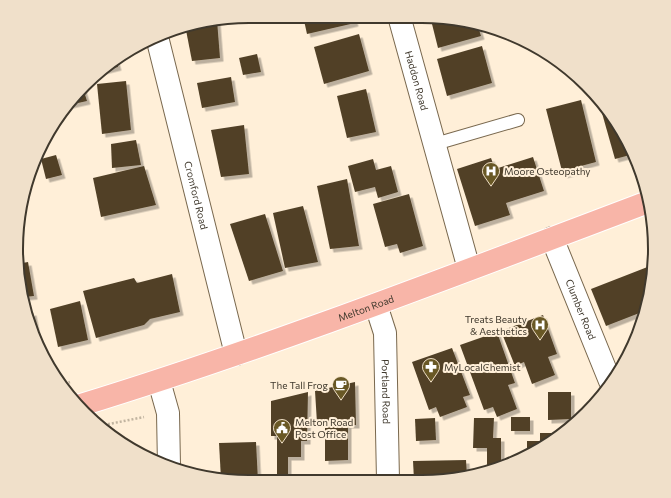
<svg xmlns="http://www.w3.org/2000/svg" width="671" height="498" font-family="Commissioner,sans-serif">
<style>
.building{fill:#514128;filter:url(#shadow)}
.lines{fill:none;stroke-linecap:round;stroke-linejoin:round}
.lane-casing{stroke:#79684e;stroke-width:14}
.street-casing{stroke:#79684e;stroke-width:24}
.primary-casing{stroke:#fff;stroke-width:24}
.path{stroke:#c1b4a0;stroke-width:2.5;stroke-dasharray:2 2;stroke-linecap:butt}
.lane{stroke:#fff;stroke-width:12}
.street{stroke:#fff;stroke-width:22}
.primary{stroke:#f8b5a8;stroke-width:22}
.labels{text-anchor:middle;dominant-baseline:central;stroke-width:4;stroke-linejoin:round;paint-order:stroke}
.street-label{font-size:10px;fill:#40392d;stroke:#ffefd8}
.poi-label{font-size:10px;fill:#40392d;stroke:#ffefd8;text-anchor:start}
.rim{fill:none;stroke:#40392d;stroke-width:2}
</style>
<defs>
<filter id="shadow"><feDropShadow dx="3.5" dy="3.5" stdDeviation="0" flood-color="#0004"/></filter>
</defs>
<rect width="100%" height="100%" fill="#ffefd8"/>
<g class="building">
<polygon points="303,16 353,16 355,23 307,34"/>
<polygon points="430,16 437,16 477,23 481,36 438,48"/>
<polygon points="217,20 220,58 192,61 185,25"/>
<polygon points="359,34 369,71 324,84 314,47"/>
<polygon points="482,46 492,83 447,96 437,59"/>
<polygon points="257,54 261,72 243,75 239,58"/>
<polygon points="116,60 118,67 102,71 111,63"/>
<polygon points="231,77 235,102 202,108 197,83"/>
<polygon points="126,81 131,130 102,134 97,84"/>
<polygon points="83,88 87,101 69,105 81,89"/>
<polygon points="366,89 376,132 347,138 337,96"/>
<polygon points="598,99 607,107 630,155 615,159"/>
<polygon points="581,100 596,162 581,166 582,170 563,175 546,109"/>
<polygon points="244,125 249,174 221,177 211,130"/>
<polygon points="136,140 141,165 112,168 111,144"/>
<polygon points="56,155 62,175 46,179 41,159"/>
<polygon points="533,157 544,191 506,203 510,215 475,226 457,169 491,158 495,169"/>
<polygon points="373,159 376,170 391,166 398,192 378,198 375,187 355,192 348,166"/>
<polygon points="144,166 156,205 101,217 93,178"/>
<polygon points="347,179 359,246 330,249 317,186"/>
<polygon points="409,194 423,246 400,253 397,244 385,247 373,204"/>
<polygon points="303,206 318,262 285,268 273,213"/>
<polygon points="265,214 283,271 249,281 230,224"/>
<polygon points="28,262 34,296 24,297 17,264"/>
<polygon points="650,266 653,272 653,280 642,312 606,326 591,289"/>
<polygon points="172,274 180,312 150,319 144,325 96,338 83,291 134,278 137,283"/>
<polygon points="80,301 88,340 58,347 50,309"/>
<polygon points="33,312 40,348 39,348 34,338 28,313"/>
<polygon points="543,315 557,354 548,357 555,375 532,384 524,362 515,366 501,331"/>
<polygon points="497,332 515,383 508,385 517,409 497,417 493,407 484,410 460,345"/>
<polygon points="452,348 470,395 463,397 467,407 440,417 436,407 429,410 412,362"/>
<polygon points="355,382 356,425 348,425 348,460 325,461 325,422 317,423 315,391"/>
<polygon points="308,392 307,441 301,441 301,457 288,457 288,481 277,481 277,436 271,436 271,401"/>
<polygon points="548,392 571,392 571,419 548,420"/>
<rect x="511" y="417" width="19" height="14"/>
<polygon points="435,418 436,440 416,441 415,419"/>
<polygon points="474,418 494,418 493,438 501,438 501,467 487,471 487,448 473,448"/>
<polygon points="540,433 564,433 527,455 527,441 540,441"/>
<polygon points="256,442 258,481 234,481 221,479 219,443"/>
<polygon points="466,460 467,476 453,480 414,480 413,461"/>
</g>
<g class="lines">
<defs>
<polyline id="lane" points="435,144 518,120"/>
<g id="street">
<path id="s1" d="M399 16 469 269"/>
<path id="s2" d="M157 37 236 354"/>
<path id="s3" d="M552 238 610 381"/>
<path id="s4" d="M376 305 385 333 388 480"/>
<polyline points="159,381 168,413 169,466"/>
</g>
<g id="primary">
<path id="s5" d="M81 405C273 346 460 273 648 202"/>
</g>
</defs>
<use href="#lane" class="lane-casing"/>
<use href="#street" class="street-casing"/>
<use href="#primary" class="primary-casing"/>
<g class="path">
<polyline points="61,385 70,382"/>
<polyline points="104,425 144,417"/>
</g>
<use href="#lane" class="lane"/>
<use href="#street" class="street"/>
<use href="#primary" class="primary"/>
</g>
<defs>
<symbol id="hospital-pin" viewBox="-11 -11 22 30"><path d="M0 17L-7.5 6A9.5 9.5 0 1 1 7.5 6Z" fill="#695825" stroke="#ffefd8"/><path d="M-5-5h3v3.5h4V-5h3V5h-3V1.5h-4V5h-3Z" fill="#fff"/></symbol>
<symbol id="pharmacy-pin" viewBox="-11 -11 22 30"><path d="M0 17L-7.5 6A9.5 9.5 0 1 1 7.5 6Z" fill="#695825" stroke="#ffefd8"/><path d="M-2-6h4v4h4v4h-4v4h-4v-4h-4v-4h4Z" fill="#fff"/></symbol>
<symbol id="cafe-pin" viewBox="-11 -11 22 30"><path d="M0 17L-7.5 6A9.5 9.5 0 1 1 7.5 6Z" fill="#695825" stroke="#ffefd8"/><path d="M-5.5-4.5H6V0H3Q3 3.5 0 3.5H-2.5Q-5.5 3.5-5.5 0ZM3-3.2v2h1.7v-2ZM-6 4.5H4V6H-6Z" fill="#fff"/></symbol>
<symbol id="civic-pin" viewBox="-11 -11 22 30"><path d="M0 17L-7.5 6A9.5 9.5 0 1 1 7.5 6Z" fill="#695825" stroke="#ffefd8"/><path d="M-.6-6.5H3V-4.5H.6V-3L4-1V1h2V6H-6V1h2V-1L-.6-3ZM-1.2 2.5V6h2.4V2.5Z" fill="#fff"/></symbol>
</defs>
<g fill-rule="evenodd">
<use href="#hospital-pin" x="481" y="161" width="20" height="27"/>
<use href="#hospital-pin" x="530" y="315" width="20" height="27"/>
<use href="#pharmacy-pin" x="421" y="357" width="20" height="27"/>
<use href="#cafe-pin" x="331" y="375" width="20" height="27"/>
<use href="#civic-pin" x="272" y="418" width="20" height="27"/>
</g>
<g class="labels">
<g class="street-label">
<text stroke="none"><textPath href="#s1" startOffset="67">Haddon Road</textPath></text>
<text stroke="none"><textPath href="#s2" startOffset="163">Cromford Road</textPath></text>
<text stroke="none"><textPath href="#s5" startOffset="301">Melton Road</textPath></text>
<text stroke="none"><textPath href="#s3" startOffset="77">Clumber Road</textPath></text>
<text stroke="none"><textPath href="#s4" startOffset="88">Portland Road</textPath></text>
</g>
<g class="poi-label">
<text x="504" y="171">Moore Osteopathy</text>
<text x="527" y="319" text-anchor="end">Treats Beauty<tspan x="527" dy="12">&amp; Aesthetics</tspan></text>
<text x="444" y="367">MyLocalChemist</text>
<text x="328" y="385" text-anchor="end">The Tall Frog</text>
<text x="295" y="422">Melton Road<tspan x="295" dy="12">Post Office</tspan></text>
</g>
</g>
<path d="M0 0H671V498H0ZM249 23H422A226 226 0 0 1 648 249V249A226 226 0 0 1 422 475H249A226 226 0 0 1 23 249V249A226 226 0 0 1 249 23Z" fill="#f0e0ca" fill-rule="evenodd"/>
<path class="rim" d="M249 23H422A226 226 0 0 1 648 249V249A226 226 0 0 1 422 475H249A226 226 0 0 1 23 249V249A226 226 0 0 1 249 23Z"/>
</svg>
